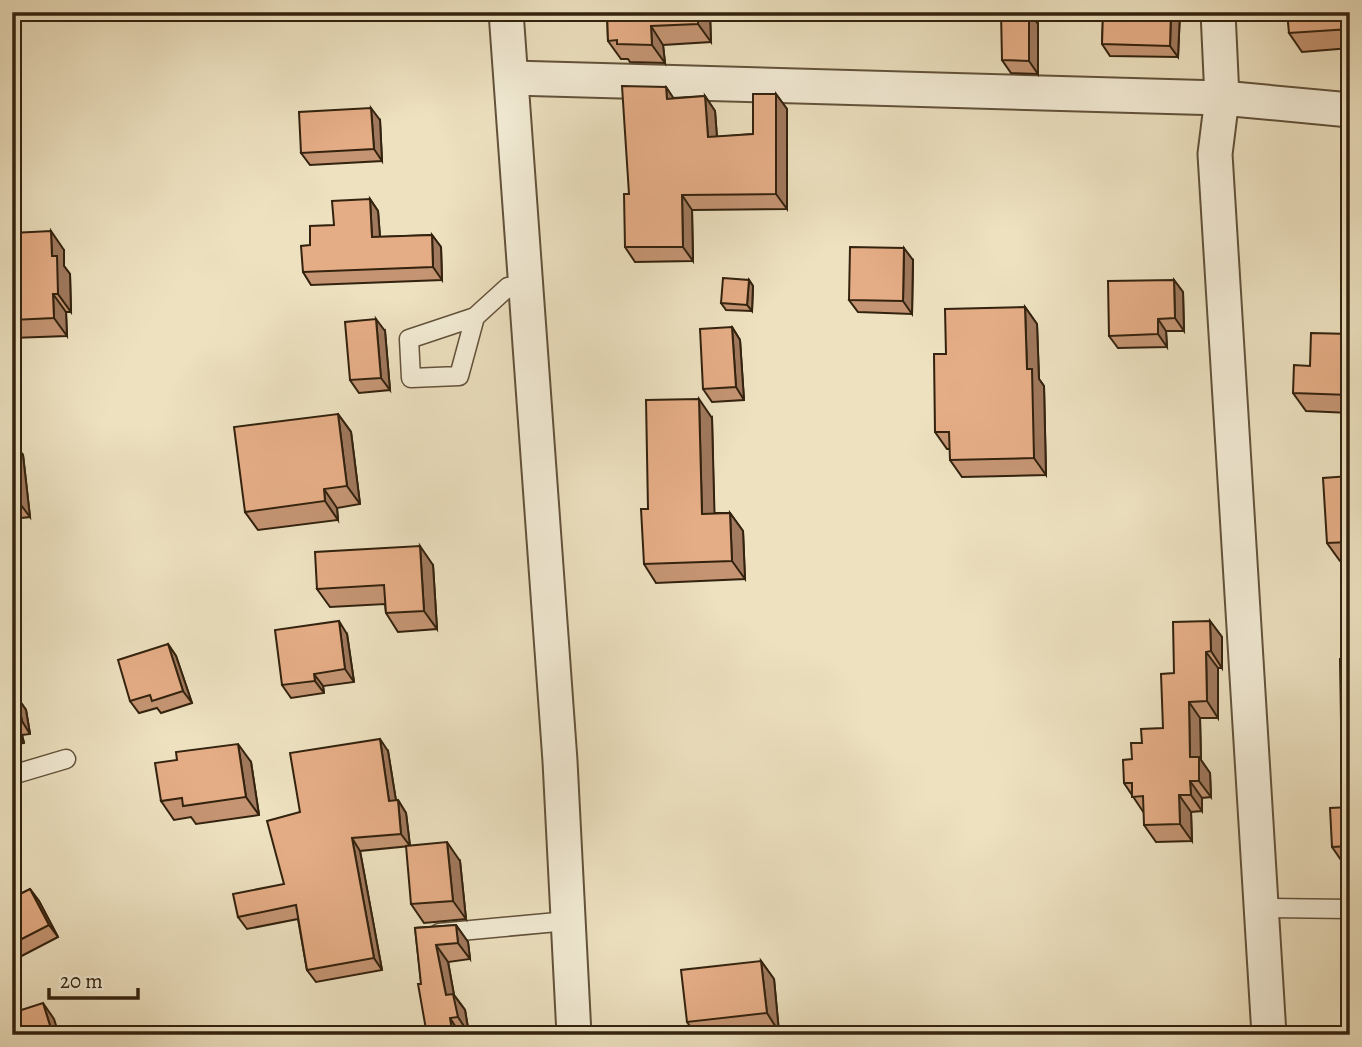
<svg xmlns="http://www.w3.org/2000/svg" width="1362" height="1047" font-family="Alegreya,serif">
<style>
.lines{fill:none;stroke-linecap:round;stroke-linejoin:round}
.lane-casing{stroke:#62523a;stroke-width:21}
.street-casing{stroke:#62523a;stroke-width:37}
.lane{stroke:#f3ecd6;stroke-width:18}
.street{stroke:#f3ecd6;stroke-width:33}
.wall{fill:#c59573;stroke:#33220e;stroke-width:2}
.shaded-wall{fill:#a0795e;stroke:#33220e;stroke-width:2}
.building{fill:#e5ad86;stroke:#33220e;stroke-width:2}
</style>
<rect width="100%" height="100%" fill="#ede1c0"/>
<filter id="stains"><feTurbulence type="fractalNoise" baseFrequency=".00286" numOctaves="4"/><feColorMatrix values="0 0 0 0 .2 0 0 0 0 .09 0 0 0 0 .02 0 0 0 .5 -.17"/></filter>
<radialGradient id="worn" r=".72"><stop offset=".6" stop-color="#630" stop-opacity="0"/><stop offset="1" stop-color="#630" stop-opacity=".3"/></radialGradient>
<g class="lines">
<defs>
<g id="lane">
<polyline points="475,317 459,376 411,378 409,339 475,317 508,287 526,285"/>
<polyline points="12,775 66,759"/>
<polyline points="1263,908 1350,909"/>
<polyline points="439,933 568,921"/>
</g>
<g id="street">
<polyline points="506,12 560,761 574,1035"/>
<polyline points="1218,12 1222,98 1215,154 1269,1035"/>
<polyline points="512,78 1222,98 1350,110"/>
</g>
</defs>
<use href="#lane" class="lane-casing"/>
<use href="#street" class="street-casing"/>
<use href="#lane" class="lane"/>
<use href="#street" class="street"/>
</g>
<g class="wall">
<polygon points="607,12 709,12 710,14 711,42 663,45 665,63 630,62 628,59 621,59 608,41"/>
<polygon points="1088,12 1180,12 1178,57 1110,56 1102,44 1103,19 1092,18"/>
<polygon points="1350,12 1350,48 1302,52 1289,33"/>
<polygon points="1038,24 1038,74 1011,73 1002,60"/>
<polygon points="666,87 673,98 705,96 715,111 717,137 753,134 776,94 787,109 787,209 692,210 693,261 635,262 625,247 629,194"/>
<polygon points="380,120 382,161 310,165 301,153"/>
<polygon points="370,199 378,211 380,237 432,235 441,247 442,280 311,285 303,272 310,245 334,225"/>
<polygon points="12,233 64,250 64,266 70,274 71,312 66,312 67,336 12,338"/>
<polygon points="913,260 912,314 858,312 849,300"/>
<polygon points="749,280 753,286 752,311 726,310 721,303"/>
<polygon points="1174,280 1183,292 1184,331 1166,331 1167,347 1118,348 1109,336"/>
<polygon points="1025,307 1037,324 1039,379 1044,386 1046,475 962,477 950,460 950,449 947,449 935,432 946,354"/>
<polygon points="732,327 740,340 744,400 712,402 703,389"/>
<polygon points="385,331 390,390 359,393 350,380"/>
<polygon points="1350,334 1350,413 1306,411 1293,393 1310,366"/>
<polygon points="338,414 351,432 360,504 337,508 338,520 258,530 245,512"/>
<polygon points="712,418 714,513 730,513 743,531 745,579 656,583 644,564 648,509"/>
<polygon points="12,443 23,455 30,517 12,519"/>
<polygon points="1350,476 1350,561 1340,561 1327,543"/>
<polygon points="433,565 437,629 398,632 386,613 385,604 330,607 317,589"/>
<polygon points="1210,621 1222,637 1222,668 1218,668 1218,718 1200,718 1201,760 1210,773 1211,797 1202,798 1202,811 1191,812 1192,841 1156,842 1144,825 1144,813 1124,783 1132,759 1142,743 1163,728 1174,673"/>
<polygon points="347,634 354,682 323,686 324,693 291,698 282,685"/>
<polygon points="168,644 176,656 192,703 161,713 157,708 139,713 130,701"/>
<polygon points="1350,659 1349,731 1341,720"/>
<polygon points="12,687 15,698 17,697 26,710 30,734 22,735 24,743 12,745"/>
<polygon points="388,751 396,801 398,800 406,813 410,846 360,851 382,970 316,982 307,970 298,919 247,929 238,917 284,884 300,812"/>
<polygon points="251,762 259,815 196,824 191,817 174,820 161,801"/>
<polygon points="1350,807 1350,863 1343,863 1332,847"/>
<polygon points="460,861 466,919 424,923 411,904"/>
<polygon points="30,889 39,901 58,937 12,961 12,898"/>
<polygon points="456,925 468,942 470,959 448,962 454,995 465,1010 469,1034 463,1035 427,1035 415,928"/>
<polygon points="761,961 774,979 779,1032 750,1035 696,1035 687,1022"/>
</g>
<g class="shaded-wall">
<polygon points="698,12 709,12 710,14 711,42 698,24"/>
<polygon points="1029,12 1038,24 1038,74 1029,61"/>
<polygon points="1171,12 1180,12 1178,57 1170,46"/>
<polygon points="651,26 663,45 665,63 652,45"/>
<polygon points="666,87 676,102 667,99"/>
<polygon points="776,94 787,109 787,209 776,194"/>
<polygon points="705,96 715,111 718,152 708,137"/>
<polygon points="371,108 380,120 382,161 374,149"/>
<polygon points="682,195 692,210 693,261 683,247"/>
<polygon points="370,199 378,211 381,250 372,237"/>
<polygon points="51,231 64,250 64,266 70,274 71,312 58,294 52,256"/>
<polygon points="432,235 441,247 442,280 433,267"/>
<polygon points="904,248 913,260 912,314 903,301"/>
<polygon points="749,280 753,286 752,311 747,305"/>
<polygon points="1174,280 1183,292 1184,331 1175,318"/>
<polygon points="53,294 66,312 67,336 54,318"/>
<polygon points="1025,307 1037,324 1039,379 1044,386 1046,475 1034,458 1027,369"/>
<polygon points="376,319 385,331 390,390 381,378"/>
<polygon points="1158,319 1166,331 1167,347 1158,334"/>
<polygon points="732,327 740,340 744,400 736,387"/>
<polygon points="12,356 16,394 12,388"/>
<polygon points="699,399 712,418 715,532 702,514"/>
<polygon points="338,414 351,432 360,504 347,486"/>
<polygon points="14,443 23,455 30,517 21,505"/>
<polygon points="324,489 337,508 338,520 325,501"/>
<polygon points="730,513 743,531 745,579 732,561"/>
<polygon points="420,546 433,565 437,629 424,611"/>
<polygon points="339,621 347,634 354,682 345,669"/>
<polygon points="1210,621 1222,637 1222,668 1211,651"/>
<polygon points="168,644 176,656 192,703 183,691"/>
<polygon points="1206,652 1218,668 1218,718 1207,701"/>
<polygon points="314,674 323,686 324,693 315,681"/>
<polygon points="12,687 13,689 18,711 12,704"/>
<polygon points="17,697 26,710 30,734 22,721"/>
<polygon points="1189,702 1200,718 1201,760 1210,773 1211,797 1199,781 1190,757"/>
<polygon points="13,722 22,735 24,743 15,730"/>
<polygon points="380,739 388,751 398,813 389,801"/>
<polygon points="238,744 251,762 259,815 246,797"/>
<polygon points="1190,781 1202,798 1202,811 1191,795"/>
<polygon points="1179,795 1191,812 1192,841 1180,824"/>
<polygon points="398,800 406,813 410,846 401,834"/>
<polygon points="352,838 360,851 382,970 374,958"/>
<polygon points="447,842 460,861 466,919 453,901"/>
<polygon points="30,889 39,901 58,937 49,925"/>
<polygon points="456,925 468,942 470,959 458,943"/>
<polygon points="436,945 448,962 454,995 465,1010 469,1034 458,1017 446,995"/>
<polygon points="761,961 774,979 779,1032 767,1013"/>
<polygon points="43,1003 54,1019 59,1035 53,1035"/>
<polygon points="450,1018 461,1035 455,1035 452,1030"/>
</g>
<g class="building">
<polygon points="607,12 698,12 698,24 651,26 652,45 617,44 617,40 608,41"/>
<polygon points="1001,12 1029,12 1029,61 1002,60"/>
<polygon points="1103,12 1171,12 1170,46 1102,44"/>
<polygon points="1287,12 1350,12 1350,29 1289,33"/>
<polygon points="622,86 666,87 667,99 705,96 708,137 753,134 753,94 776,94 776,194 682,195 683,247 625,247 624,194 629,194"/>
<polygon points="371,108 374,149 301,153 299,112"/>
<polygon points="370,199 372,237 432,235 433,267 303,272 301,246 310,245 310,226 334,225 332,201"/>
<polygon points="51,231 52,256 57,256 58,294 53,294 54,318 12,320 12,233"/>
<polygon points="850,247 904,248 903,301 849,300"/>
<polygon points="723,278 749,280 747,305 721,303"/>
<polygon points="1174,280 1175,318 1158,319 1158,334 1109,336 1108,281"/>
<polygon points="1025,307 1027,369 1032,369 1034,458 950,460 949,432 935,432 934,354 946,354 945,309"/>
<polygon points="376,319 381,378 350,380 345,322"/>
<polygon points="732,327 736,387 703,389 700,329"/>
<polygon points="1311,333 1350,334 1350,395 1293,393 1294,365 1310,366"/>
<polygon points="699,399 702,514 730,513 732,561 644,564 641,509 648,509 646,400"/>
<polygon points="338,414 347,486 324,489 325,501 245,512 234,427"/>
<polygon points="12,443 14,443 21,505 12,506"/>
<polygon points="1350,476 1350,542 1327,543 1323,478"/>
<polygon points="420,546 424,611 386,613 384,585 317,589 315,552"/>
<polygon points="339,621 345,669 314,674 315,681 282,685 275,630"/>
<polygon points="1210,621 1211,651 1206,652 1207,701 1189,702 1190,757 1199,757 1199,781 1190,781 1191,795 1179,795 1180,824 1144,825 1143,796 1132,797 1132,783 1124,783 1123,760 1132,759 1131,743 1142,743 1141,729 1163,728 1161,674 1174,673 1173,622"/>
<polygon points="168,644 183,691 152,701 150,695 130,701 118,660"/>
<polygon points="1340,659 1350,659 1350,748 1348,720 1341,720"/>
<polygon points="17,697 22,721 13,722 15,730 12,731 12,698"/>
<polygon points="380,739 389,801 398,800 401,834 352,838 374,958 307,970 296,905 238,917 233,894 284,884 267,821 300,812 290,753"/>
<polygon points="238,744 246,797 183,806 182,798 161,801 155,763 177,760 176,752"/>
<polygon points="1350,807 1350,846 1332,847 1330,808"/>
<polygon points="447,842 453,901 411,904 406,846"/>
<polygon points="30,889 49,925 12,944 12,898"/>
<polygon points="456,925 458,943 436,945 446,995 453,994 458,1017 450,1018 452,1030 427,1035 418,984 421,984 415,928"/>
<polygon points="761,961 767,1013 687,1022 681,970"/>
<polygon points="43,1003 53,1035 12,1035 12,1013"/>
</g>
<rect width="1362" height="1047" fill="none" stroke="#ede1c0" stroke-width="42"/>
<rect x="14" y="14" width="1334" height="1019" fill="none" stroke="#33220e" stroke-width="3.5"/>
<rect x="21" y="21" width="1320" height="1005" fill="none" stroke="#33220e" stroke-width="2"/>
<path d="M49 988v10h89v-10" fill="none" stroke="#33220e" stroke-width="3.5"/>
<text x="60" y="988" font-size="21" fill="#33220e" stroke="#f3ecd6" stroke-width="5" paint-order="stroke">20 m</text>
<rect width="100%" height="100%" filter="url(#stains)"/>
<rect width="100%" height="100%" fill="url(#worn)"/>
</svg>
